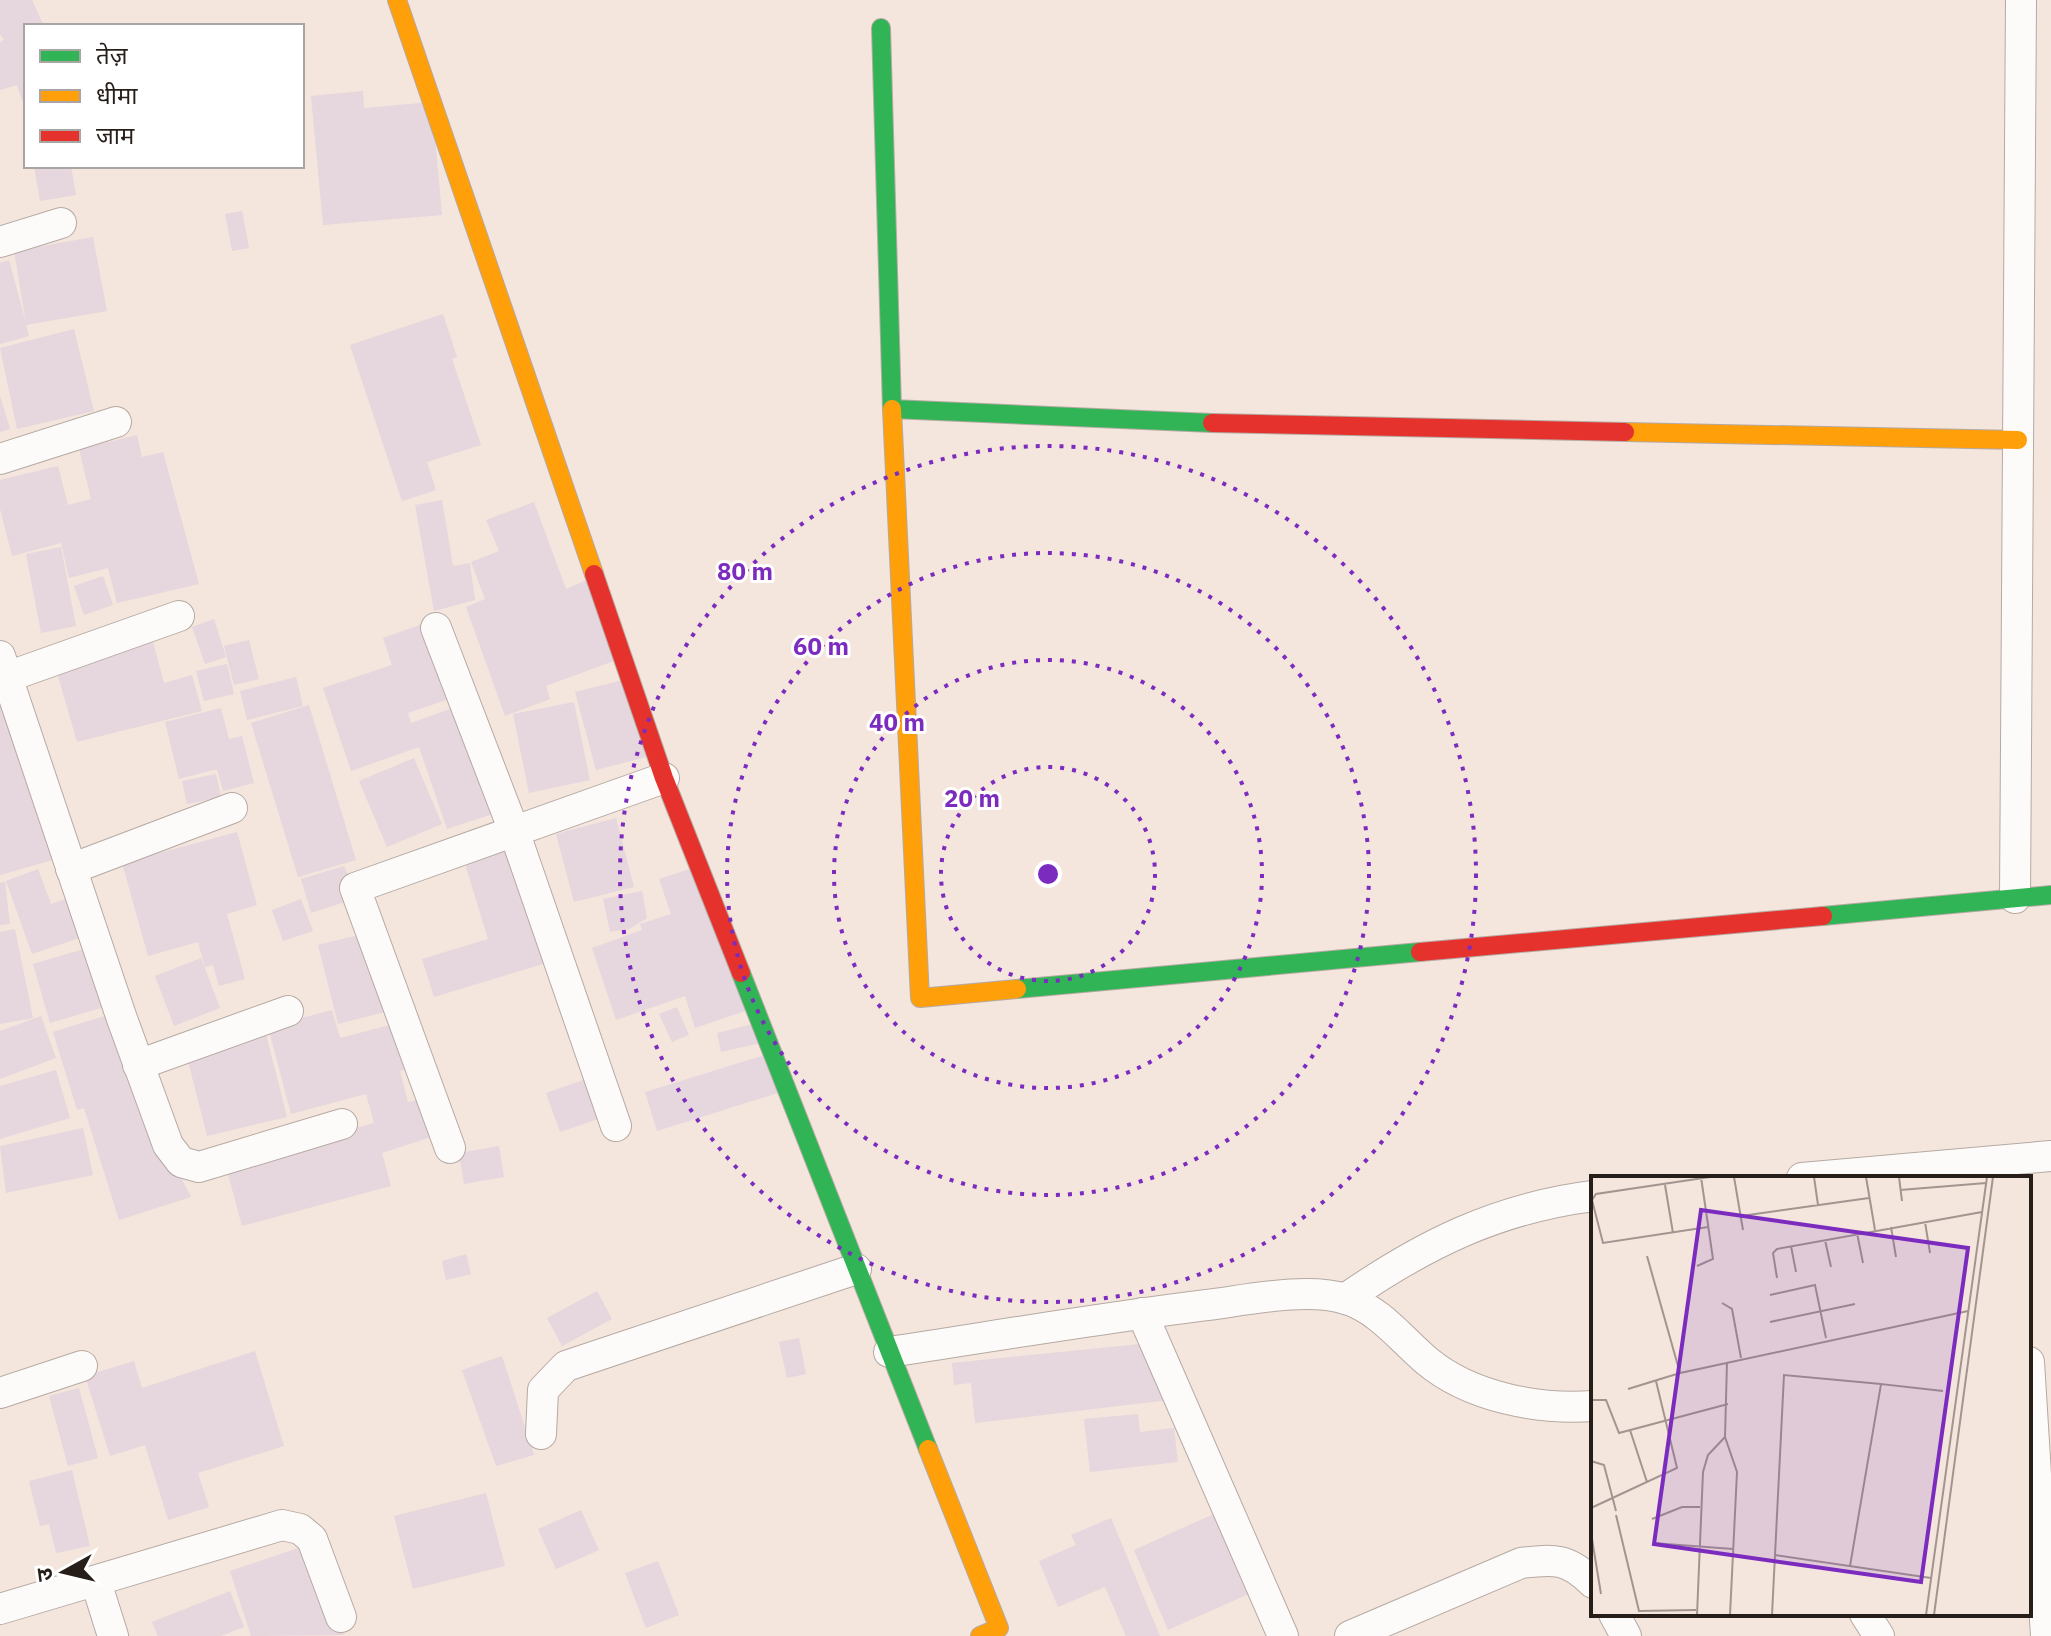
<svg xmlns="http://www.w3.org/2000/svg" width="2051" height="1636" font-family="'IBM Plex Sans','Noto Sans Devanagari',sans-serif">
<style>
.building{fill:#e6d6de}
.lines{fill:none;stroke-linecap:round;stroke-linejoin:round}
.street-casing{stroke:#b5aaa3;stroke-width:32}
.fast-casing{stroke:#b5aaa3;stroke-width:20}
.slow-casing{stroke:#b5aaa3;stroke-width:20}
.jam-casing{stroke:#b5aaa3;stroke-width:20}
.street{stroke:#fdfbfa;stroke-width:30}
.fast{stroke:#30b455;stroke-width:18}
.slow{stroke:#ff9f0a;stroke-width:18}
.jam{stroke:#e5322d;stroke-width:18}
.ring{fill:none;stroke:#7b2cbf;stroke-width:4;stroke-dasharray:4 8}
.inset-road{fill:none;stroke:#a2958f;stroke-width:2}
.view{fill:#7b2cbf;fill-opacity:0.15;stroke:#7b2cbf;stroke-width:4}
.inset-edge{fill:none;stroke:#281e19;stroke-width:4}
.centre{fill:#7b2cbf;stroke:#fff;stroke-width:4}
.ring-label{font-size:24px;text-anchor:middle;font-weight:bold;fill:#7b2cbf;stroke:#fff;stroke-width:6;stroke-linejoin:round;paint-order:stroke}
</style>
<rect width="100%" height="100%" fill="#f4e5dd"/>
<g class="building">
<polygon points="0,0 32,0 44,26 26,26 26,112 17,85 0,90 0,43 4,39 0,35"/>
<polygon points="363,91 364,108 432,102 442,215 323,225 311,96"/>
<polygon points="34,166 71,166 76,195 40,201"/>
<polygon points="242,211 249,248 232,251 225,214"/>
<polygon points="93,237 107,311 26,325 29,336 0,344 0,263 9,260 26,323 14,251"/>
<polygon points="443,314 457,357 452,359 481,445 427,462 436,490 402,501 350,345"/>
<polygon points="74,329 94,411 17,429 0,348"/>
<polygon points="0,396 10,429 0,432"/>
<polygon points="137,435 142,457 163,452 199,584 117,603 108,568 69,578 61,543 12,556 0,509 0,480 58,466 68,505 91,499 79,449"/>
<polygon points="442,500 453,566 470,563 475,600 434,611 415,505"/>
<polygon points="534,502 566,589 591,578 619,659 546,686 550,699 505,716 466,607 485,599 471,562 499,551 486,520"/>
<polygon points="61,547 76,626 41,633 26,554"/>
<polygon points="103,576 113,605 84,615 74,586"/>
<polygon points="214,619 226,657 205,664 192,627"/>
<polygon points="431,621 458,696 408,713 411,723 461,705 499,812 447,829 419,747 351,771 323,688 392,665 383,638"/>
<polygon points="249,640 259,679 234,685 224,646"/>
<polygon points="153,642 164,683 192,675 202,711 77,742 56,669"/>
<polygon points="227,664 234,694 204,701 196,671"/>
<polygon points="0,676 63,857 0,875"/>
<polygon points="296,677 303,706 247,720 240,691"/>
<polygon points="627,679 654,755 596,770 575,692"/>
<polygon points="574,702 590,780 529,793 513,714"/>
<polygon points="309,705 356,860 298,877 251,723"/>
<polygon points="221,708 229,739 242,736 254,783 223,791 217,769 179,779 165,722"/>
<polygon points="414,758 442,824 387,847 359,781"/>
<polygon points="216,774 221,797 187,804 182,781"/>
<polygon points="616,818 634,887 574,902 556,834"/>
<polygon points="237,832 257,905 227,914 245,979 219,986 213,965 205,967 198,942 148,956 122,863"/>
<polygon points="512,837 553,961 434,997 422,959 488,939 462,854"/>
<polygon points="344,866 357,898 311,913 301,879"/>
<polygon points="693,868 748,1010 695,1028 685,996 616,1020 592,948 642,930 640,924 671,914 659,879"/>
<polygon points="38,869 51,904 77,895 91,934 32,954 6,881"/>
<polygon points="5,882 10,924 0,925 0,883"/>
<polygon points="642,891 647,918 629,929 610,932 603,899"/>
<polygon points="301,899 313,931 283,941 272,910"/>
<polygon points="15,929 33,1018 0,1024 0,932"/>
<polygon points="367,933 393,1010 338,1024 318,945"/>
<polygon points="94,946 114,1004 50,1023 33,964"/>
<polygon points="201,958 220,1008 174,1026 155,976"/>
<polygon points="677,1007 689,1035 672,1042 659,1014"/>
<polygon points="332,1010 340,1038 401,1022 425,1090 413,1093 407,1069 400,1071 408,1102 428,1098 443,1133 382,1153 391,1186 242,1226 225,1163 374,1123 366,1094 291,1114 268,1027"/>
<polygon points="114,1013 163,1143 191,1197 119,1220 84,1108 77,1110 53,1032"/>
<polygon points="41,1016 56,1058 0,1079 0,1031"/>
<polygon points="757,1023 761,1043 721,1052 717,1033"/>
<polygon points="266,1034 287,1117 207,1136 186,1053"/>
<polygon points="768,1054 784,1091 657,1131 645,1092"/>
<polygon points="56,1070 70,1118 0,1139 0,1086"/>
<polygon points="595,1076 607,1116 560,1132 546,1093"/>
<polygon points="83,1128 93,1175 6,1193 0,1146"/>
<polygon points="499,1146 504,1177 464,1184 459,1153"/>
<polygon points="466,1254 471,1274 446,1280 442,1261"/>
<polygon points="597,1291 612,1319 562,1346 547,1318"/>
<polygon points="799,1338 806,1374 787,1378 779,1342"/>
<polygon points="1150,1343 1169,1400 975,1423 971,1383 954,1385 952,1363"/>
<polygon points="255,1351 284,1446 198,1473 209,1507 168,1520 145,1445 110,1456 85,1376 134,1361 142,1388"/>
<polygon points="502,1356 534,1455 496,1466 462,1370"/>
<polygon points="79,1388 98,1458 68,1466 49,1396"/>
<polygon points="1138,1414 1140,1432 1174,1428 1178,1462 1090,1472 1084,1419"/>
<polygon points="72,1470 90,1546 56,1553 49,1524 40,1526 29,1481"/>
<polygon points="486,1493 505,1566 413,1589 394,1516"/>
<polygon points="581,1510 599,1550 556,1569 538,1529"/>
<polygon points="1218,1512 1253,1592 1168,1630 1134,1550"/>
<polygon points="1111,1518 1160,1636 1126,1636 1105,1587 1058,1607 1039,1561 1076,1545 1071,1535"/>
<polygon points="310,1544 344,1635 251,1636 230,1571"/>
<polygon points="658,1561 679,1615 646,1628 625,1573"/>
<polygon points="230,1591 244,1627 221,1636 158,1636 152,1622"/>
</g>
<g class="lines">
<defs>
<g id="street">
<polyline points="0,242 61,223"/>
<polyline points="0,459 116,422"/>
<polyline points="436,628 514,831 616,1126"/>
<polyline points="0,656 121,1016 168,1145 181,1162 199,1167 342,1124"/>
<polyline points="7,677 179,616"/>
<polyline points="71,869 232,808"/>
<polyline points="2015,898 2021,0"/>
<polyline points="138,1065 288,1011"/>
<polyline points="450,1148 355,888 664,778"/>
<polyline points="1802,1178 2051,1156"/>
<path d="M1345 1299C1423 1245 1497 1208 1593 1196"/>
<polyline points="1142,1313 1283,1636"/>
<path d="M889 1352C995 1336 1101 1318 1207 1305 1247 1300 1307 1287 1346 1299 1380 1310 1401 1339 1427 1361 1470 1397 1538 1410 1593 1406"/>
<polyline points="2029,1362 2046,1636"/>
<polyline points="0,1393 82,1366"/>
<polyline points="541,1434 543,1390 566,1366 856,1269"/>
<polyline points="96,1582 113,1636"/>
<polyline points="0,1609 282,1525 300,1529 312,1539 341,1617"/>
<polyline points="1614,1614 1626,1636"/>
<polyline points="1865,1614 1879,1636"/>
<path d="M1350 1636 1521 1563C1555 1559 1568 1558 1593 1583"/>
</g>
<g id="fast">
<polyline points="881,28 892,409 1212,423"/>
<polyline points="1823,916 2051,895"/>
<polyline points="741,973 928,1449"/>
<polyline points="1017,989 1420,952"/>
</g>
<g id="slow">
<polyline points="397,0 594,574"/>
<polyline points="892,409 920,998 1017,989"/>
<polyline points="1625,432 2018,440"/>
<polyline points="928,1449 999,1628 980,1636"/>
</g>
<g id="jam">
<polyline points="1212,423 1625,432"/>
<polyline points="594,574 664,778 741,973"/>
<polyline points="1420,952 1823,916"/>
</g>
</defs>
<use href="#street" class="street-casing"/>
<use href="#fast" class="fast-casing"/>
<use href="#slow" class="slow-casing"/>
<use href="#jam" class="jam-casing"/>
<use href="#street" class="street"/>
<use href="#fast" class="fast"/>
<use href="#slow" class="slow"/>
<use href="#jam" class="jam"/>
</g>
<g class="ring">
<circle cx="1048" cy="874" r="107"/>
<circle cx="1048" cy="874" r="214"/>
<circle cx="1048" cy="874" r="321"/>
<circle cx="1048" cy="874" r="428"/>
</g>
<g transform="translate(1591 1176)">
<rect width="440" height="440" fill="#f4e5dd"/>
<path class="inset-road" d="M143 1 152 54M223 1 227 29M275 1 284 54M308 1 311 25M74 9 82 57M309 14 395 7M150 40 278 22M334 46 339 77M117 51 12 67 1 24 5 18 119 1M300 51 305 81M266 57 272 87M234 64 240 91M200 70 205 96M56 80 89 197 377 135M106 90 122 83 110 1M186 102 182 77 186 73 391 36M179 119 224 109 235 162M131 127 141 133 150 182M179 146 264 128M37 213 89 197M0 224H15L28 257 137 228M39 254 56 306M134 261 146 296 139 439M0 285 13 289 25 335M0 332 86 292 65 205M25 339 48 435 105 434M61 343 91 331H109M0 357 10 418M62 367 142 373M184 379 340 402M259 390 290 208 352 215M106 439 112 296 117 279 134 261 136 186M181 439 193 199 290 208M335 439 396 1M343 439 402 1"/>
<path class="view" d="M110 34 377 72 330 406 63 368Z"/>
<rect width="440" height="440" class="inset-edge"/>
</g>
<circle cx="1048" cy="874" r="12" class="centre"/>
<g class="ring-label">
<text x="745" y="580">80 m</text>
<text x="821" y="655">60 m</text>
<text x="897" y="731">40 m</text>
<text x="972" y="807">20 m</text>
</g>
<rect x="24" y="24" width="280" height="144" fill="#ffffff" stroke="#a9a5a3" stroke-width="2"/>
<rect x="40" y="50" width="40" height="12" fill="#30b455" stroke="#a9a5a3" stroke-width="2"/>
<text x="96" y="64" font-size="24" fill="#281e19">तेज़</text>
<rect x="40" y="90" width="40" height="12" fill="#ff9f0a" stroke="#a9a5a3" stroke-width="2"/>
<text x="96" y="104" font-size="24" fill="#281e19">धीमा</text>
<rect x="40" y="130" width="40" height="12" fill="#e5322d" stroke="#a9a5a3" stroke-width="2"/>
<text x="96" y="144" font-size="24" fill="#281e19">जाम</text>
<g transform="translate(64 1572) rotate(262)" stroke="#ffffff" stroke-width="6" paint-order="stroke">
<path d="M0-6L14 30L0 20L-14 30Z" fill="#281e19"/>
<text y="-12" font-size="22" font-weight="bold" text-anchor="middle" fill="#281e19">उ</text>
</g>
</svg>
